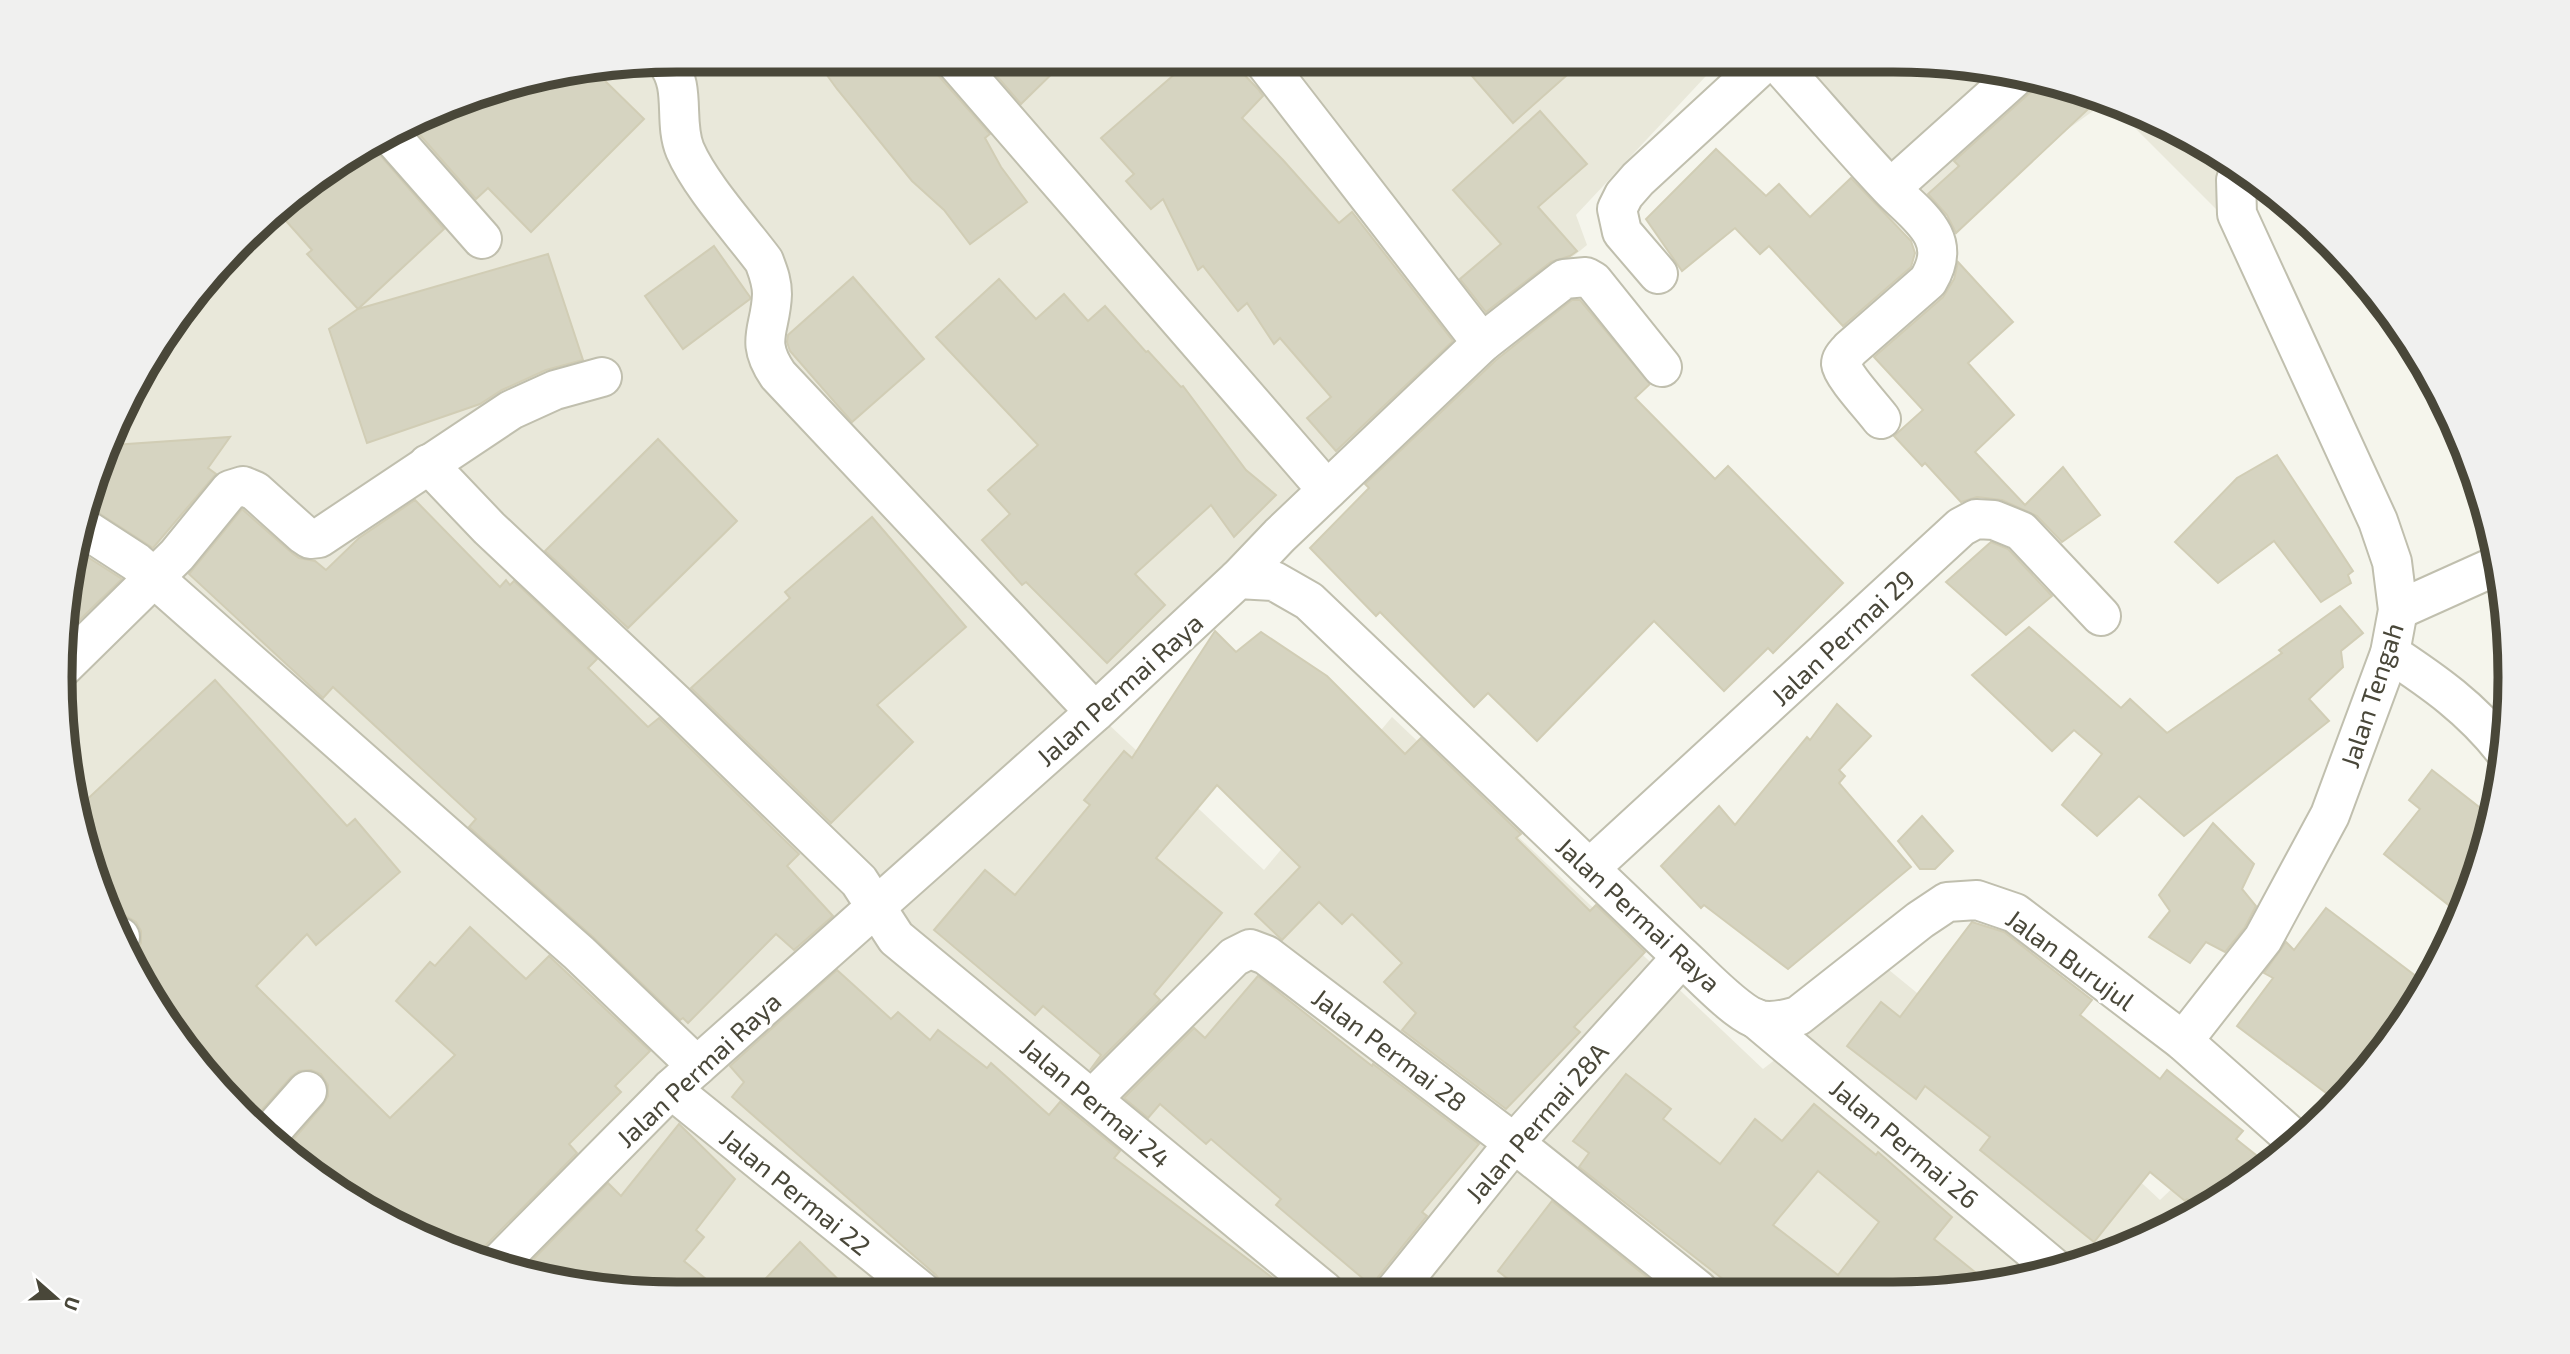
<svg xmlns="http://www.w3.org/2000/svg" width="2570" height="1354" font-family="'Exo 2',sans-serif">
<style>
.residential{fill:#e9e8da}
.building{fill:#d6d4c1;stroke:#d1cdb5;stroke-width:2;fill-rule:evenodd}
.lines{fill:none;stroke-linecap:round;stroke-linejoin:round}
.minor-casing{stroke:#c0bfae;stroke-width:42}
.tertiary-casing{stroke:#c0bfae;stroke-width:42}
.minor{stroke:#fff;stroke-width:38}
.tertiary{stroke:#fff;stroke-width:38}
.labels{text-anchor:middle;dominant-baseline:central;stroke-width:6;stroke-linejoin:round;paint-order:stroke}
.street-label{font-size:26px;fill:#494739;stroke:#fff}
.rim{fill:none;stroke:#494739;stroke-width:9}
</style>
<rect width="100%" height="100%" fill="#f5f5ec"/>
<g class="residential">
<polygon points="677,60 1720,61 1576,215 1587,245 1459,351 1090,707 1264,870 1392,717 1763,1069 1889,970 2086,1131 2160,1200 2229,1134 2270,1166 2129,1248 1974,1289 637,1293 518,1274 404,1231 240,1113 123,950 65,757 61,636 80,518 163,334 301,187 478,92"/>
<polygon points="1782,61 1933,61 2053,81 2107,101 1941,220"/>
<polygon points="2108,101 2166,123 2237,167 2222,215"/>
</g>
<g class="building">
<polygon points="816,60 933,60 937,74 990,134 985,138 1001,167 1027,202 970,244 944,210 912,181 837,89"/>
<polygon points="983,60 1066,60 1021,104"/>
<polygon points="1191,60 1230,60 1258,89 1263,96 1242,118 1283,160 1339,223 1352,212 1453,341 1336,451 1307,418 1331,397 1280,338 1274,344 1247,303 1238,311 1203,266 1198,270 1163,199 1151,209 1126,181 1134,174 1101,138"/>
<polygon points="1458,60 1584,60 1513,123"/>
<polygon points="597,73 644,119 531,232 488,188 476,199 413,127 478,92"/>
<polygon points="2038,78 2053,81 2100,98 1956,233 1947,215 1928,194 1959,166 1954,161 2032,91"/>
<polygon points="1540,111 1587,164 1538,207 1577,251 1570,256 1551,262 1486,312 1460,279 1501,244 1453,190"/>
<polygon points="374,148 444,229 358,309 307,254 312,250 278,212 301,187"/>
<polygon points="1716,149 1766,196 1779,184 1810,217 1851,178 1911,241 1915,253 1911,267 1843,326 1769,246 1760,254 1735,228 1682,271 1646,219"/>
<polygon points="714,246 750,297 750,299 683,349 645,296"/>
<polygon points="548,254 583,360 546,370 502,390 480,404 367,443 329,329 358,309"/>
<polygon points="1958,262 2013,322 1968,363 2014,415 1975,452 2025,505 2063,467 2100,515 2062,542 2037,516 2002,500 1977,497 1961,502 1925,463 1922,466 1894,436 1923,410 1874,357 1943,297 1954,279"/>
<polygon points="853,277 924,359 852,422 790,351 787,342 788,335"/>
<polygon points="999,279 1036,319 1064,294 1088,321 1105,306 1146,352 1148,351 1181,387 1183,386 1246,470 1276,495 1234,537 1211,505 1135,574 1165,605 1107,663 1026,582 1022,585 982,540 1010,514 988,490 1038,445 936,337"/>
<polygon points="1572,300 1580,300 1650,384 1635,398 1715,479 1728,466 1843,583 1773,653 1768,648 1724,691 1654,621 1537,741 1488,693 1474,707 1380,612 1376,616 1310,548 1369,488 1365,484 1496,360"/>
<polygon points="230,437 208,468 216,474 153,548 86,505 113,445"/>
<polygon points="658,439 737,521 628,628 545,551"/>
<polygon points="2277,455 2353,571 2348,575 2351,583 2321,602 2274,541 2218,583 2175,542 2237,478"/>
<polygon points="415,500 500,587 506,580 510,585 514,581 597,659 588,668 648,727 659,718 799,854 787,866 833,916 794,950 776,934 688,1023 683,1018 680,1020 593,937 469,827 476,819 333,687 323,698 189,574 242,509 292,553 299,558 315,561 326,570 359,538"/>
<polygon points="872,517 966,627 877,705 913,742 831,823 691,688 790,598 785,592"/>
<polygon points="1991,542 2008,549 2052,596 2006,635 1946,582"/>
<polygon points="75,549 122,579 61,638 61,636"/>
<polygon points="2340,606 2363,633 2341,651 2343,667 2309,699 2329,721 2184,836 2139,796 2097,836 2062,805 2102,754 2074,730 2052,751 1972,675 2029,627 2121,708 2130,699 2167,733 2282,653 2279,650"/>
<polygon points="1215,631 1236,652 1261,632 1327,676 1405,754 1421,738 1521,834 1516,838 1590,911 1596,905 1645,952 1574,1027 1580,1032 1506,1109 1402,1030 1416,1013 1384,982 1402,963 1352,914 1342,924 1319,902 1282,940 1255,914 1300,867 1217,785 1156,858 1222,913 1154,994 1160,1000 1090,1070 1101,1055 1043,1006 1035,1015 934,930 985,870 1015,895 1090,805 1084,800 1124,751 1132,758"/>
<polygon points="215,680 347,826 355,819 400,872 316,945 307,934 256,986 390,1118 455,1055 396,1001 430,962 435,966 470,927 526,979 549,956 650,1051 615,1086 621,1092 569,1144 577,1153 480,1251 476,1258 404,1231 287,1147 323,1105 328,1096 328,1085 321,1074 311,1070 299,1071 291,1077 251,1122 240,1113 128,957 135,952 141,943 141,931 136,922 126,916 113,917 80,806"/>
<polygon points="1837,704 1871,736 1839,770 1845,776 1839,783 1911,867 1788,969 1704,905 1701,908 1661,866 1719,806 1735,825 1807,737 1810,740"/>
<polygon points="2432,770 2493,818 2489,837 2460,914 2384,854 2420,809 2409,800"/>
<polygon points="1922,816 1953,851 1935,869 1920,869 1898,841"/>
<polygon points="2213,823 2254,864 2242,889 2256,906 2245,927 2225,952 2206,942 2190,963 2149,937 2170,911 2159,895"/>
<polygon points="2326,908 2425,983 2358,1084 2338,1102 2237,1026 2273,978 2264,973 2286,942 2294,950"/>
<polygon points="1972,922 2004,932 2092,1000 2080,1015 2160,1079 2167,1070 2243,1131 2236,1139 2270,1166 2198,1208 2187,1199 2185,1201 2150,1172 2094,1242 1980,1150 1990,1137 1925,1086 1916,1099 1847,1046 1881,1002 1900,1017"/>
<polygon points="837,970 891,1019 898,1012 930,1040 938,1030 987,1068 991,1063 1049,1115 1060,1102 1120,1151 1114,1158 1290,1291 943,1292 942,1284 936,1275 732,1097 744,1082 730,1066"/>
<polygon points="1258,976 1372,1066 1373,1064 1479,1144 1422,1212 1427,1216 1378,1277 1373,1287 1276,1205 1281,1199 1211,1139 1206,1144 1160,1104 1148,1118 1124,1098 1194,1028 1205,1038"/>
<path d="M1626 1074 1671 1109 1663 1119 1720 1164 1755 1119 1782 1141 1814 1104 1876 1155 1878 1152 1952 1217 1934 1239 1991 1285 1974 1289 1737 1290 1579 1167 1589 1153 1573 1141ZM1818 1171 1879 1222 1838 1275 1773 1225Z"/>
<polygon points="679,1124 735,1179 696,1230 704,1237 684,1261 723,1293 637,1293 519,1274 608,1183 621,1196"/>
<polygon points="1552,1201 1658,1286 1655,1290 1523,1291 1498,1271"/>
<polygon points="800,1242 852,1293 752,1293"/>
</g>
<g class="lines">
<defs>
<g id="minor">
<polyline points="954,60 1327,490"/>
<polyline points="1263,60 1482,343"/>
<path d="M666 61C687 87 673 121 685 150 700 185 740 229 764 261 768 272 772 281 772 294 771 330 754 340 778 375L1095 712"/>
<path d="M1780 61 1785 71C1820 110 1854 150 1890 188 1904 203 1924 217 1933 235 1941 251 1937 266 1928 281L1850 349C1846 354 1841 358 1841 364 1842 375 1873 408 1881 419"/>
<polyline points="393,138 482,239"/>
<polyline points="1891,188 2017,75"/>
<polyline points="1658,274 1622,232 1617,209 1624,195 1638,179 1766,61"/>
<polyline points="428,464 489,528 674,702 859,881 896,938 1324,1291"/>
<polyline points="79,525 136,562 579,953 697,1066"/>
<polyline points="1238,579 1280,535 1482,343 1564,279 1586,277 1593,281 1662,367"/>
<polyline points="2398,610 2498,565"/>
<path d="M2390 653C2434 682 2471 708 2504 750"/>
<polyline points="62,668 177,555 230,490 243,486 255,491 304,535 310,539 319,538 511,410 555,390 602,377"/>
<polyline points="1590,868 1961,527 1976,519 1994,520 2021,531 2101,616"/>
<polyline points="119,938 120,937"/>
<polyline points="1755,1018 2054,1268"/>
<polyline points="2183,1041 2263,939 2330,815 2390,653 2398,610 2392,562 2378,521 2237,214 2236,180 2240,169"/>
<polyline points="671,1089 922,1292"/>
<polyline points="1092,1099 1234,957 1250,949 1266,955 1514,1143 1698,1290"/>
<polyline points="269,1134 307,1091"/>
<polyline points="1395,1291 1514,1143 1682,957"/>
</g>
<path id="tertiary" d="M496 1266 671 1089 1095 712 1238 579 1274 581 1309 601 1682 957C1700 973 1732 1008 1754 1018 1767 1024 1784 1020 1798 1016L1920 920 1947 902 1977 900 2015 913 2183 1041 2296 1141"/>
</defs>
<use href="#minor" class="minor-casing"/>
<use href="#tertiary" class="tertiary-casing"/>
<use href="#minor" class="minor"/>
<use href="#tertiary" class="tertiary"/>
</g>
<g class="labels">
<g class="street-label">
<text transform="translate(1842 637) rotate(-43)">Jalan Permai 29</text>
<text transform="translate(1119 689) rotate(-42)">Jalan Permai Raya</text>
<text transform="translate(2371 695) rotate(-72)">Jalan Tengah</text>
<text transform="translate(1639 914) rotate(43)">Jalan Permai Raya</text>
<text transform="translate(2071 959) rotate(36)">Jalan Burujul</text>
<text transform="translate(1390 1049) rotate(37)">Jalan Permai 28</text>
<text transform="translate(698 1069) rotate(-43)">Jalan Permai Raya</text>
<text transform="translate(1096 1102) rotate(40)">Jalan Permai 24</text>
<text transform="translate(1536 1122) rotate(-49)">Jalan Permai 28A</text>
<text transform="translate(1905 1143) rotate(40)">Jalan Permai 26</text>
<text transform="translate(796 1191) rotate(39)">Jalan Permai 22</text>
</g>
</g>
<path d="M0 0H2570V1354H0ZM677 72H1893A605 605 0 0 1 2498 677V677A605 605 0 0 1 1893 1282H677A605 605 0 0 1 72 677V677A605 605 0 0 1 677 72Z" fill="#f0f0ef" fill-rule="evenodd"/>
<path class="rim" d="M677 72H1893A605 605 0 0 1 2498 677V677A605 605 0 0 1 1893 1282H677A605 605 0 0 1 72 677V677A605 605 0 0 1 677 72Z"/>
<g transform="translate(56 1298) rotate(110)" stroke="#ffffff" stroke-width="5" paint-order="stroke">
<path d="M0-5L12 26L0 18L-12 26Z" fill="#494739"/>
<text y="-10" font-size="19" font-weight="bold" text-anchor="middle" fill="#494739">U</text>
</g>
</svg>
